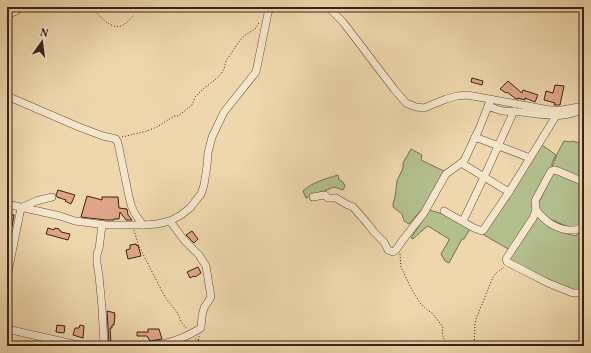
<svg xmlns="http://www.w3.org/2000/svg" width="591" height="353" font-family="Vollkorn,serif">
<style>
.green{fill:#b4bf8e;stroke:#777054}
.building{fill:#e0a588;stroke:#3a2219}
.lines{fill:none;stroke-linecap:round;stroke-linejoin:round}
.minor-casing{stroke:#674f3e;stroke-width:8}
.path{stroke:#3a2219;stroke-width:1;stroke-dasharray:1 2;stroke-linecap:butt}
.minor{stroke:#f5e5ca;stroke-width:7}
</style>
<rect width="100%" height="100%" fill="#efd7ad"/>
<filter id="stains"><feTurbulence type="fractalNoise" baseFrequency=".005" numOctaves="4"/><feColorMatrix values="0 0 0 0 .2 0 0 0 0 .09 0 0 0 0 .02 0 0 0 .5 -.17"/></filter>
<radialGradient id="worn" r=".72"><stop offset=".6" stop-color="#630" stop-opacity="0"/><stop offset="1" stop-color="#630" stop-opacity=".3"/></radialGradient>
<g class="green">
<polygon points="564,141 571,142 572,141 584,144 584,178 552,167 558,152"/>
<polygon points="542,145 556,155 552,163 552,168 534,200 535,211 510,250 484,235 484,232"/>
<polygon points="411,149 422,155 421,160 423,161 444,171 423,208 409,224 404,221 402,214 393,207 393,204 395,197 397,181 403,168 403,163"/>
<polygon points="554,172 584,184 584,220 578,228 573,229 543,216 538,212 538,204"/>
<path d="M338 175 339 180 343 182 345 186 343 190 334 187 306 198 303 191C312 182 326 179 338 175Z"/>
<path d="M429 210 443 214 470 229 464 239H462L449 263 445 261 441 254 449 240V239L428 226C423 230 418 234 413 239L411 238Z"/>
<path d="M537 215C548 223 561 234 576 236L584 226V290L581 292 557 284 510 262 509 257Z"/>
</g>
<g class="building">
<polygon points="472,78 483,81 482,85 471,82"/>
<polygon points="508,81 522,93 523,90 538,95 535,102 525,98 525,100 518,98 518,99 516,99 507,92 506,93 500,89"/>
<polygon points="555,85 564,86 560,105 554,105 555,103 544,100 546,91 553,93"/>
<polygon points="58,190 75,195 71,204 65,201 66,200 57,197 56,195"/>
<polygon points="87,196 102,200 102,197 118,197 119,208 127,209 128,215 132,220 126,220 120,212 119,219 114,219 114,220 106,220 81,217"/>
<polygon points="9,214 14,215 12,227 7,226 7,217 8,217"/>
<polygon points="48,228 54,230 55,228 59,229 59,230 61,231 61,232 70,234 68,240 46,234"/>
<polygon points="192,231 198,239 194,243 186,235"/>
<polygon points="136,244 137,246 138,245 141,256 128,259 126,250 130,249 130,245"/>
<polygon points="198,267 201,273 195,277 194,276 190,278 187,272"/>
<polygon points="107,311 115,313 114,315 115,315 114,325 112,325 112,328 110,328 111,343 109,343"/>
<polygon points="57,325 65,326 64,333 56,332"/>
<polygon points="80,325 84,326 83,338 73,335 75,328 79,328"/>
<polygon points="148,329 159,329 162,339 150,341 147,336 137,336 137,332 148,332"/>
<polygon points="7,340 22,344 23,342 35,344 35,346 7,346"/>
</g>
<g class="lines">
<defs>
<g id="minor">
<polyline points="328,7 343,22 394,89 406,103 416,107 424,108 446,99 457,96 467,95 550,110 562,110 584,106"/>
<path d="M7 13C13 14 16 11 21 7"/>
<polyline points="7,96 79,127 103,136 116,139 118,143 128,192 131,205 135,214 143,225"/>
<path d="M488 106C493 108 498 110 503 111 509 112 515 111 521 112 541 114 567 121 584 107"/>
<polyline points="475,137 530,158"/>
<polyline points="461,163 509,192"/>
<polyline points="584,182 558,171 554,170 551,171 535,201 536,210 533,218 506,259 507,262 519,268 548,283 573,293 584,293"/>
<polyline points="313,197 325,195 328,198 336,198 346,204 353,207 367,223 374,232 384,242 388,250 393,252 396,250 402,241 424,213 446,174 464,161 479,129 491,99"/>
<polyline points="7,204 60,216 75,221 106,225 143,225 157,224 170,221 181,215 190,208 201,194 204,185 207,166 208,153 212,137 224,112 256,72 268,13 271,7"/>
<path d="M536 210C545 221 554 228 568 230 572 230 577 231 580 228 582 227 583 225 584 223"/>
<polyline points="444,211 474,228 482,231 484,229 509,192 556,116"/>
<polyline points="463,221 484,177 514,111"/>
<polyline points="102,225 99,249 97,254 97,263 99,276 102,307 104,346"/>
<polyline points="7,277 21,208 36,201 52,197"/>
<polyline points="7,329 82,346"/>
<path d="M149 346C170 343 183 339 201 328L202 316 204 308 211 297 206 266 199 255 184 240 170 221"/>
</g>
</defs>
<use href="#minor" class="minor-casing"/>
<g class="path">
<path d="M91 7C99 15 112 33 125 24 128 22 131 18 134 15"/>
<polyline points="122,137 147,131 157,127 174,116 178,116 187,109 192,105 195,97 203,89 216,79 221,74 224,69 226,61 238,43 244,36 255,29 259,23"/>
<polyline points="134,230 138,244 146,260 165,297 177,312 182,323 187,329"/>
<path d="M400 254 401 267 412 290 420 303 426 309 432 313 443 327C441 334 444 341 449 346"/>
<polyline points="195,338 199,341 223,346"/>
<polyline points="198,346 199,336"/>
<polyline points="474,346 475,324 476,319 493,277 496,273 504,267"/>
</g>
<use href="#minor" class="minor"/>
</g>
<rect width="591" height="353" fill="none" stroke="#efd7ad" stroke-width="24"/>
<rect x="8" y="8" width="575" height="337" fill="none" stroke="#3a2219" stroke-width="2"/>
<rect x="12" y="12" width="567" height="329" fill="none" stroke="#3a2219"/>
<g transform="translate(42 42) rotate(14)" stroke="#f5e5ca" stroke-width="3" paint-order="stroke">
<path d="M0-3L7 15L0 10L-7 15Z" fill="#3a2219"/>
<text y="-6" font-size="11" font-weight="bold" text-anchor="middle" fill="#3a2219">N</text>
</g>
<rect width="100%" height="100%" filter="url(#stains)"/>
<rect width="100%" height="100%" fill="url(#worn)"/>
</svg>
